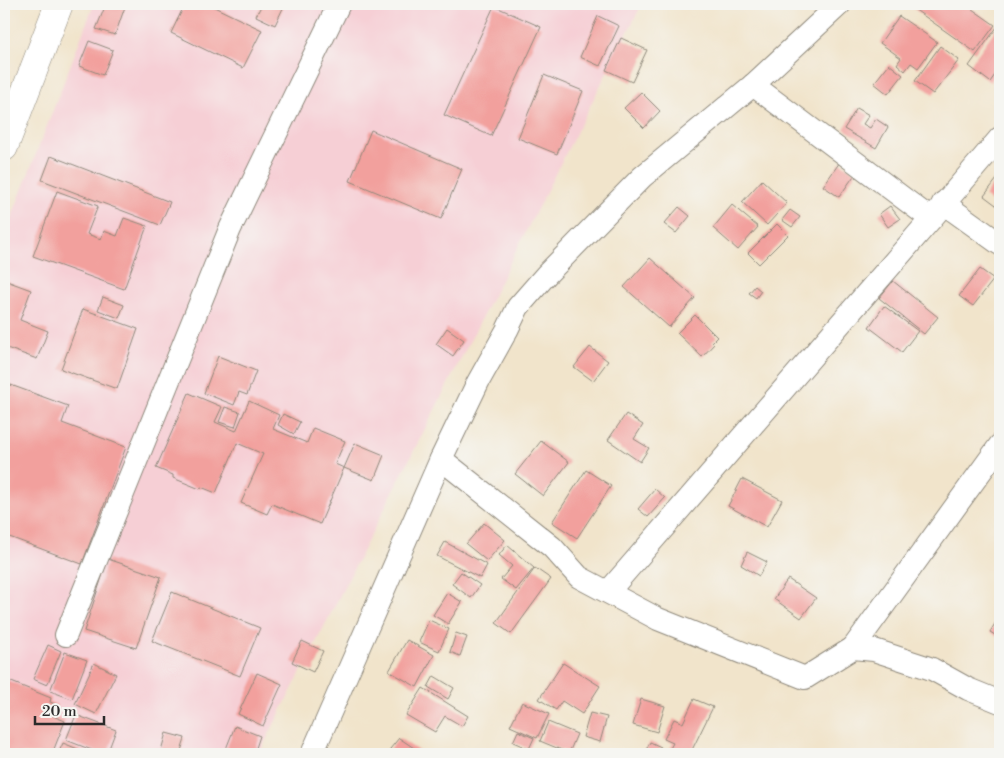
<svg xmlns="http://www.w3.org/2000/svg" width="1004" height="758" font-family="'Libre Bodoni',serif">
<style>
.built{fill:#f6cfd5}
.building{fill:#f2a09d}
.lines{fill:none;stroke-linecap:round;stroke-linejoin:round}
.street-casing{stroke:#8e887b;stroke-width:24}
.primary-casing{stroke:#8e887b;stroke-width:29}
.street{stroke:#fff;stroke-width:22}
.primary{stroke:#fff;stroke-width:28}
</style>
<rect width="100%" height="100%" fill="#f6f6f2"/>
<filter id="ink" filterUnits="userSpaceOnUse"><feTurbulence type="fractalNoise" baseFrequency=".02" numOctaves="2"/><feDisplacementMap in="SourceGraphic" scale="10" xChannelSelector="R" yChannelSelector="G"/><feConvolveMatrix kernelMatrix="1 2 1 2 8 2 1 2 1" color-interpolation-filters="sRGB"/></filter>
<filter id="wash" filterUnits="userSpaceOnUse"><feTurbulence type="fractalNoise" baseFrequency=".0096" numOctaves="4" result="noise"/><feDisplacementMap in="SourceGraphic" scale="20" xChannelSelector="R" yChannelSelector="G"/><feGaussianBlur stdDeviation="1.12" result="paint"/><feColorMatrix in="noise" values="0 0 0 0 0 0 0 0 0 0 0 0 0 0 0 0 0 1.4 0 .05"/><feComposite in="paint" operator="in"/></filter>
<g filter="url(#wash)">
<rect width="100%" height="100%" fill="#f1e4cb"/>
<polygon class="built" points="94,4 642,4 259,754 4,754 4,237"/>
<g id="blocks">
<g class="building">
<polygon points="106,4 126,4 115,35 96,29"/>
<polygon points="185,4 208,4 262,30 243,68 171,33"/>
<polygon points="262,4 285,4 275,25 256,16"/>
<polygon points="907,4 936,4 941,7 944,4 965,4 995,25 975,52"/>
<polygon points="494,6 541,27 491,136 444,115"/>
<polygon points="598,16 619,26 600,66 580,57"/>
<polygon points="899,16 937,42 918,68 911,63 905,71 897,64 901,58 880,43"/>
<polygon points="1000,23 1000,68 990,82 969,66"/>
<polygon points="621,38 647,50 632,82 606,70"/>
<polygon points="89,41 113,50 103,75 79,66"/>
<polygon points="940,46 959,60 933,94 915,81"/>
<polygon points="889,64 903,75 888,94 874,83"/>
<polygon points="544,75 583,91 557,154 518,138"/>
<polygon points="641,92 660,111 644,128 624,108"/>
<polygon points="857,108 869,115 863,124 870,128 876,119 888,127 876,148 844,129"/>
<polygon points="371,130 462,169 441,219 350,181"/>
<polygon points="51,156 170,202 160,225 42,180"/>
<polygon points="840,162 856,173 839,197 823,186"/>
<polygon points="997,179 1000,182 1000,208 984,196"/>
<polygon points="762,180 787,203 767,225 742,202"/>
<polygon points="57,191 98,206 87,234 101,239 104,231 117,236 124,218 147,226 124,289 33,256"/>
<polygon points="732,205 758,227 738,250 713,228"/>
<polygon points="890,206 900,219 888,227 879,214"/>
<polygon points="679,207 690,216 676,233 664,224"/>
<polygon points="790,210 800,217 792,227 782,220"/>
<polygon points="777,224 788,235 759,264 748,253"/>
<polygon points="650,258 695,298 669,327 624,287"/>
<polygon points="980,269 994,279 973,306 959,296"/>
<polygon points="4,280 31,290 20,320 48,331 37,359 4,347"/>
<polygon points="893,281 938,317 924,334 879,298"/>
<polygon points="755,286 761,291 756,298 749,293"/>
<polygon points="103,297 124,305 119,318 98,310"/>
<polygon points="884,306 918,331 902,352 869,327"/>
<polygon points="83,309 138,329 117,389 61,369"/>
<polygon points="695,315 717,337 712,342 714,344 702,357 677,333"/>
<polygon points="447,328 464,340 453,356 436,344"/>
<polygon points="590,347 608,361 593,381 574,367"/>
<polygon points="218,356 256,371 247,395 239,392 234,405 204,393"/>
<polygon points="8,384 68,406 62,423 126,447 82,564 4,535 4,395"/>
<polygon points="189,393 222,407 215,422 236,431 249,401 279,415 273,429 307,443 313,428 345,441 335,464 344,468 320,524 272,504 267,514 241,503 263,454 237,443 216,493 201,487 200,489 173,478 173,475 156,468"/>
<polygon points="225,407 240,412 235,427 219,422"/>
<polygon points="283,414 300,422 294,434 278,425"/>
<polygon points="626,414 643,425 634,439 649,448 640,462 608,440"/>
<polygon points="541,441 569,462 543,496 515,474"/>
<polygon points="355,443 384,455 374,480 344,468"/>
<polygon points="586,470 611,486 577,538 552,522"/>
<polygon points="742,479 782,500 767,527 728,506"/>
<polygon points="655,489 665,498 648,517 638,509"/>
<polygon points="484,523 505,540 487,561 466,544"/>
<polygon points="445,542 487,565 480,578 437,556"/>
<polygon points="507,545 534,568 516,590 501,579 512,566 499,555"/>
<polygon points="747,552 767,562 759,576 741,565"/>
<polygon points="108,559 161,577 136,648 84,631"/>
<polygon points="535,568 551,579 511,634 496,623"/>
<polygon points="461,572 480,585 471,598 452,584"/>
<polygon points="788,579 816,598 801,618 774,599"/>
<polygon points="172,592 260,628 240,676 152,641"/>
<polygon points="447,593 462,602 448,624 433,615"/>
<polygon points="1000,615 1000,638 990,632"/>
<polygon points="429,620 449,629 439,651 419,642"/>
<polygon points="456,633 467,637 460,656 450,652"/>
<polygon points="407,640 434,655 417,687 389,671"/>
<polygon points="302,641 323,651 313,672 292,662"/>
<polygon points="48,645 61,651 47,685 33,679"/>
<polygon points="65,652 87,660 72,699 50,691"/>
<polygon points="94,663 116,674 96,714 75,704"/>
<polygon points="563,663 600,686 582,714 562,701 556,710 539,699"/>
<polygon points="257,673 282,684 263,726 238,714"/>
<polygon points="434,676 454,688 448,699 428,687"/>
<polygon points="4,679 51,698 50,702 57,705 53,716 65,721 52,754 4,754"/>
<polygon points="423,688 468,716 462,726 445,716 435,732 406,715"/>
<polygon points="641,699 665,706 657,732 633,725"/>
<polygon points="694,699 713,707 690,754 667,754 673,743 664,739 674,719 683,723"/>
<polygon points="522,702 549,714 537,738 510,726"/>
<polygon points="590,713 607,717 600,742 583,737"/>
<polygon points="76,715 116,730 107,754 102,754 66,740"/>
<polygon points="548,722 577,734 569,753 540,741"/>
<polygon points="235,726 260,736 254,754 224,754"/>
<polygon points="518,731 534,738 529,749 513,742"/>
<polygon points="166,733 185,738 180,754 160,754"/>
<polygon points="399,738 423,754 395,754 396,753 390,749"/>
<polygon points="650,742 661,747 657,754 644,754"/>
<polygon points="63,743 90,754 58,754"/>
</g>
</g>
</g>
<g filter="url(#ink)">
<use href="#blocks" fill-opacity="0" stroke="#8e887b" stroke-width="1"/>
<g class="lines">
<defs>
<g id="street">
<polyline points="753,85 931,219 1000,138"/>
<polyline points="943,203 1000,244"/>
<polyline points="441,459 552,547 579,577 658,619 805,678 853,648 874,650 932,669 968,689 1000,702"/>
<polyline points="608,592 931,219"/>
<polyline points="66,635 230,229 339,4"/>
<polyline points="853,648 1000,445"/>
<polyline points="312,754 441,459 478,382 507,330 518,307 546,275 642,177 753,85 840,4"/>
</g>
<polyline id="primary" points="4,147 59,4"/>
</defs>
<use href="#street" class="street-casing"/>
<use href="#primary" class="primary-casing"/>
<use href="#street" class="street"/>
<use href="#primary" class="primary"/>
</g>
</g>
<rect width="1004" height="758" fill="none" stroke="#f6f6f2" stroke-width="20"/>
<path d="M35 716v8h69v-8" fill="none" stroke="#2b2b2b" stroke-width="2.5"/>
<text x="42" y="716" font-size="15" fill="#2b2b2b" stroke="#f6f6f2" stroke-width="4" paint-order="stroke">20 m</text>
</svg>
